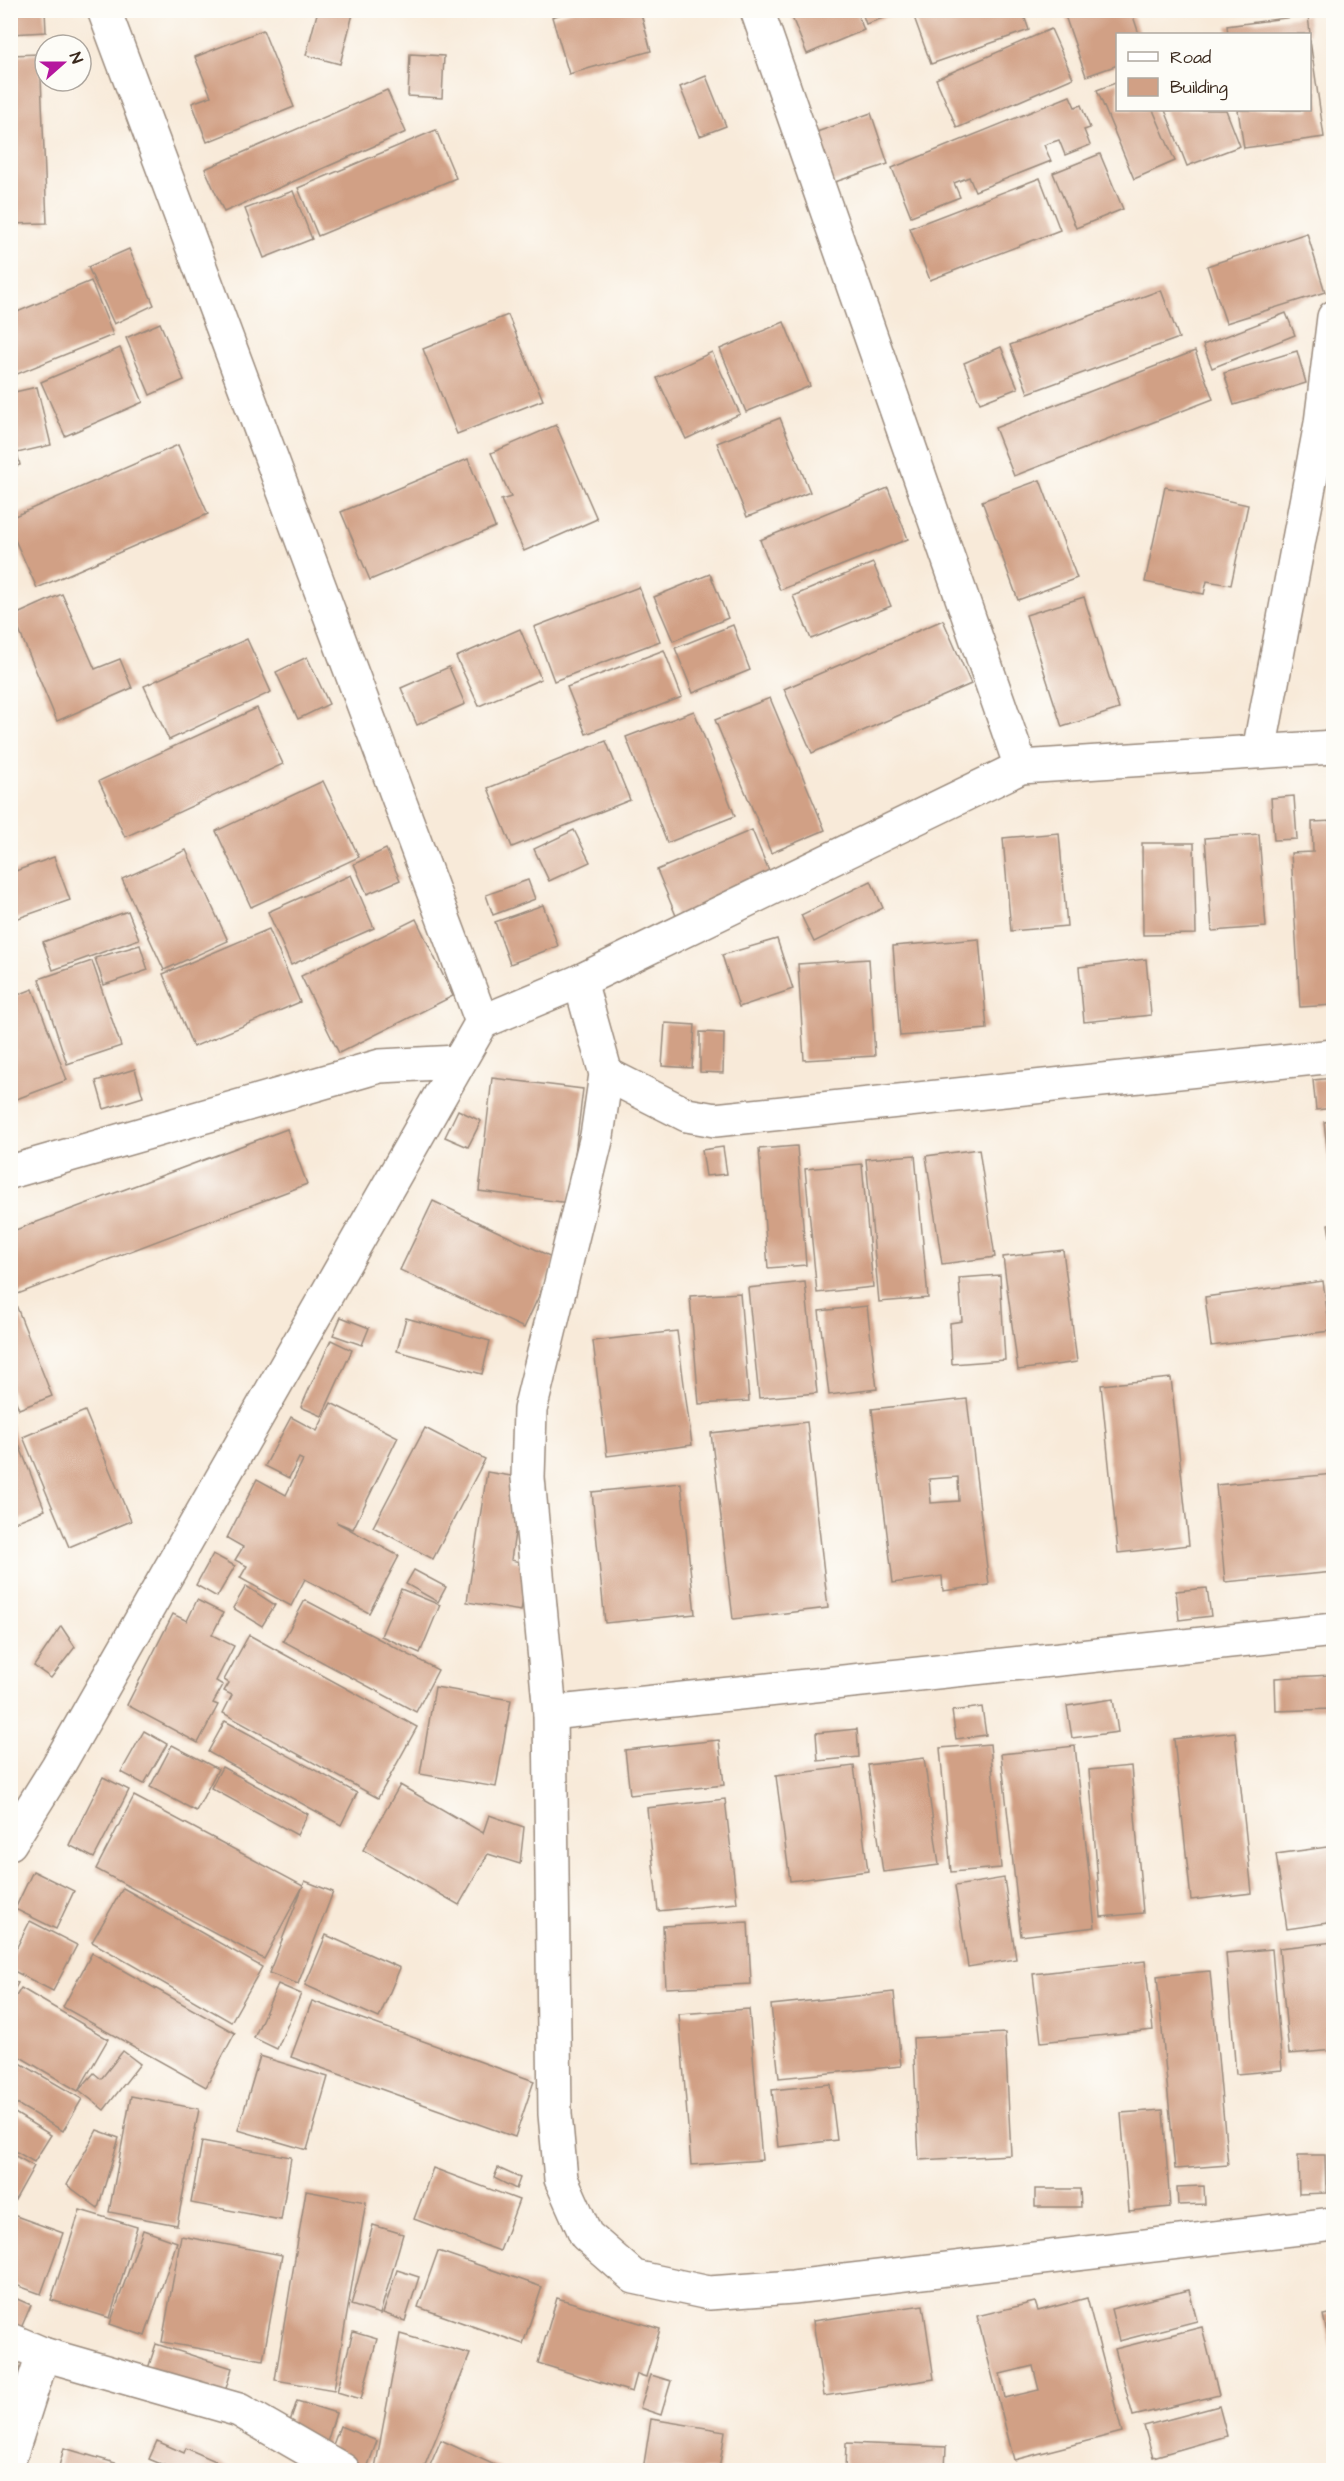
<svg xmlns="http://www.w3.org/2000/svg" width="1344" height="2481" font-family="'Architects Daughter',sans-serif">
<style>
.building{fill:#d1a085;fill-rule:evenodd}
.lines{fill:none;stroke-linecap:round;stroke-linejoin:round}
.minor-casing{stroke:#9a8a7c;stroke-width:36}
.minor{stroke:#fff;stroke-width:33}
</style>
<rect width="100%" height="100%" fill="#fdfcf7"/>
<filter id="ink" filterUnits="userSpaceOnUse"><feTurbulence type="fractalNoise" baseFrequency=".0167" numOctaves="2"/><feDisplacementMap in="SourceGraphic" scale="12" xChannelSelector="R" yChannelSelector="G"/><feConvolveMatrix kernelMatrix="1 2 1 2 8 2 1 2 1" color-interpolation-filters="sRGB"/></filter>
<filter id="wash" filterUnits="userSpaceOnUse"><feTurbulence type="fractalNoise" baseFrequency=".008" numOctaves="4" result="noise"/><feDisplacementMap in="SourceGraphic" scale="24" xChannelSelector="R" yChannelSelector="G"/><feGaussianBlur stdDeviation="1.35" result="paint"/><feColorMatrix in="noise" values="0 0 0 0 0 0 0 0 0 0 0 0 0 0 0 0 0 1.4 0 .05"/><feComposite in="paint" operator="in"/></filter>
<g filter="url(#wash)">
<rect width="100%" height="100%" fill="#f8ead9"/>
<g id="blocks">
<g class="building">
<polygon points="10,10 45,10 46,32 10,34"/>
<polygon points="318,10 354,10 340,64 306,55"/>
<polygon points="575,10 640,10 651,51 569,74 552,17"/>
<polygon points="789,10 856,10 864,30 807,54"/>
<polygon points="861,10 903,10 903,11 866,24"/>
<polygon points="933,10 1022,10 1029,30 931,64 914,17"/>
<polygon points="1063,10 1131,10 1139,34 1118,34 1118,65 1086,76"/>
<polygon points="1308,15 1310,34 1228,34 1227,26"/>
<polygon points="1051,29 1073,78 957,128 936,79"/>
<polygon points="263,30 294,107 207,142 192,103 211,96 195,57"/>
<polygon points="1310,40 1324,137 1244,148 1238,110 1310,110"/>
<polygon points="40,54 47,223 10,224 10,55"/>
<polygon points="410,54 444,56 442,98 408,96"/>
<polygon points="706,76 726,126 700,136 680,87"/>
<polygon points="1118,82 1118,110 1153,110 1175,161 1134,179 1097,90"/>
<polygon points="387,90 406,132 224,212 205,169"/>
<polygon points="1070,96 1075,107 1081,105 1090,128 1084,130 1090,145 1065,155 1059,140 1044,145 1051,161 975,191 969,177 954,183 960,197 911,216 892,168"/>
<polygon points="1165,110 1226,110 1240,146 1187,166"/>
<polygon points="871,113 888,164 829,184 811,134"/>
<polygon points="436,130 456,178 318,236 298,188"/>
<polygon points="1100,154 1123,209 1076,228 1053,173"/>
<polygon points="1040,178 1060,230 930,280 910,228"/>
<polygon points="293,191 312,239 264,258 245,209"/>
<polygon points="1307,233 1325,292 1226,323 1207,266"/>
<polygon points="129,249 154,305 114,324 88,267"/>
<polygon points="91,281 113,335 10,377 10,315"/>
<polygon points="1161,290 1179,338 1028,393 1010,345"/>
<polygon points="1286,313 1295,335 1212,368 1203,345"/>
<polygon points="508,315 543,400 457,434 423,349"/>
<polygon points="784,322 810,386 746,412 720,349"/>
<polygon points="160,323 184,380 150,395 126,338"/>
<polygon points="1001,347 1018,388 980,403 964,363"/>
<polygon points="120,348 143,402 65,436 41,382"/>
<polygon points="1195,351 1213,399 1014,476 995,428"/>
<polygon points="1297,351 1306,383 1234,405 1224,373"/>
<polygon points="712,352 740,414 686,439 657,378"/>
<polygon points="37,387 51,445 17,453 20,465 10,468 10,393"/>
<polygon points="780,418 810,492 747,517 717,443"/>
<polygon points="556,425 597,519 524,551 501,500 511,497 491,453"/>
<polygon points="178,445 208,514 37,588 10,529 10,518"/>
<polygon points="468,459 495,527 370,580 341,512"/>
<polygon points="1040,480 1077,578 1018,600 982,501"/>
<polygon points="1165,487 1248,505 1231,585 1207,581 1204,594 1145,582"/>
<polygon points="888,488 908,539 780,590 760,540"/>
<polygon points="873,563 891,606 811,639 793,596"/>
<polygon points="710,574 728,618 673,641 654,597"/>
<polygon points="639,587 660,641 554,681 534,627"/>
<polygon points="62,594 95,669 120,659 132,688 57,721 13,616"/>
<polygon points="1084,597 1119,709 1062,727 1026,615"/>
<polygon points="943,620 971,684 812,753 784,689"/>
<polygon points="733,625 750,670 693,693 675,648"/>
<polygon points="520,629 541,679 479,706 456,657"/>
<polygon points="247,639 271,692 169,740 144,686"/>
<polygon points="664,650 682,697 586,734 567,687"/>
<polygon points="307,657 329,704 298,719 276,672"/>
<polygon points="449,667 465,704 417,725 401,688"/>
<polygon points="770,698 825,830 771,853 715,720"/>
<polygon points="257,708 283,764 125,837 99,781"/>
<polygon points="694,711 735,816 667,843 626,737"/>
<polygon points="606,741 630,800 512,847 488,788"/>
<polygon points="323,781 359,857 251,907 216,831"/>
<polygon points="1294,796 1297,839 1274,840 1271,798"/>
<polygon points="1334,821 1334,1005 1300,1007 1291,853 1313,852 1312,822"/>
<polygon points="574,830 590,862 549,881 534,849"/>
<polygon points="752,830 772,878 677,918 657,870"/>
<polygon points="1059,833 1067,926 1011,931 1003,838"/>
<polygon points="1259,834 1266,927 1212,931 1205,838"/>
<polygon points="1142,843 1194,843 1196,934 1143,935"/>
<polygon points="386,849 400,880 367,894 354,864"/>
<polygon points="186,850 228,941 164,970 122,879"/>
<polygon points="54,857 70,900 10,921 10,873"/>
<polygon points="351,875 374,928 291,965 268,912"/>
<polygon points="528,880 535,899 493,915 486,895"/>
<polygon points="871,881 883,908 814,942 801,915"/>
<polygon points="543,905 558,946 510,964 495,922"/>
<polygon points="128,911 139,939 53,970 43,942"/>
<polygon points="416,919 453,996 339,1053 301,976"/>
<polygon points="269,929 300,1002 193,1047 163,974"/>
<polygon points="777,939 793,989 739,1007 722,955"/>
<polygon points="979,939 987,1029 900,1036 893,946"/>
<polygon points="140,945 148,970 104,985 95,958"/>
<polygon points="869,959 875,1056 804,1060 798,964"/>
<polygon points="1146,959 1151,1015 1084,1022 1079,967"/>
<polygon points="92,961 121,1046 67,1064 39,979"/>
<polygon points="33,989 67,1080 14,1100 10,1091 10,998"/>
<polygon points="665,1023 695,1025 692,1068 662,1066"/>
<polygon points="700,1032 724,1033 723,1073 700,1072"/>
<polygon points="135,1069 143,1097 104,1109 96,1081"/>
<polygon points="492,1078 583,1089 569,1203 479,1191"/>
<polygon points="1334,1078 1334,1108 1316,1110 1313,1080"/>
<polygon points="458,1110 481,1121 468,1147 445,1137"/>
<polygon points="1334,1121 1334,1189 1332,1189 1324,1122"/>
<polygon points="287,1129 307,1184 10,1297 10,1232"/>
<polygon points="797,1146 806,1265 768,1268 759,1149"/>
<polygon points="723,1147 727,1174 706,1176 702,1150"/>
<polygon points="979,1149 995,1257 942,1264 926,1156"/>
<polygon points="915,1155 928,1298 879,1302 866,1159"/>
<polygon points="862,1164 873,1287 817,1293 805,1169"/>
<polygon points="433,1201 556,1259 524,1328 400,1270"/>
<polygon points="1334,1223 1334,1248 1332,1248 1328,1224"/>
<polygon points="1063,1250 1077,1362 1018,1370 1003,1257"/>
<polygon points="1000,1275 1005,1360 952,1364 950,1323 962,1321 959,1278"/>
<polygon points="1323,1281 1330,1331 1211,1346 1205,1297"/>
<polygon points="805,1282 817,1393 759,1398 748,1288"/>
<polygon points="740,1293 749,1401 699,1404 690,1296"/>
<polygon points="16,1305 52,1396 19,1409 10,1387 10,1307"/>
<polygon points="867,1306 877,1389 829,1395 819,1311"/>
<polygon points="341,1317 369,1328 362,1345 333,1335"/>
<polygon points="406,1318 490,1341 482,1374 397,1351"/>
<polygon points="677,1331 692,1445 607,1456 593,1341"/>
<polygon points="331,1340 352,1350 322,1416 301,1407"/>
<polygon points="1171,1378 1189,1545 1118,1553 1101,1385"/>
<path d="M967 1399 989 1585 943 1591 942 1576 893 1583 872 1409ZM958 1477 959 1501 931 1503 929 1479Z"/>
<polygon points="331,1403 398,1437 353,1529 336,1522 399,1556 369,1613 305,1579 291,1606 240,1578 247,1566 235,1560 243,1547 227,1538 257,1479 286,1495 303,1460 299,1458 289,1478 265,1466 291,1417 317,1431"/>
<polygon points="85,1411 131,1521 69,1547 23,1437"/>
<polygon points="10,1422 45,1510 10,1524"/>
<polygon points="807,1422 828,1608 733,1619 711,1433"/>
<polygon points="425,1428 485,1459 433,1559 373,1527"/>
<polygon points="487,1472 523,1478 511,1560 529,1564 521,1611 467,1602"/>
<polygon points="1334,1474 1334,1572 1225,1582 1216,1485"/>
<polygon points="681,1483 695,1614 605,1623 592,1492"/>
<polygon points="213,1554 235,1566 217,1597 196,1585"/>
<polygon points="414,1570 446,1587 438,1602 406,1584"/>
<polygon points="246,1586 275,1605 262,1626 233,1608"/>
<polygon points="1207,1588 1211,1616 1179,1620 1176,1591"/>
<polygon points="401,1589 440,1605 420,1653 381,1636"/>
<polygon points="197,1600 223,1613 212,1635 234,1646 216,1681 223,1685 213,1703 218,1705 198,1743 127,1705 173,1614 187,1621"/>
<polygon points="305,1600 438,1670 416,1712 283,1641"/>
<polygon points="61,1626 75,1647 51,1678 34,1666"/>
<polygon points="249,1635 417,1727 378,1798 223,1713 232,1695 224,1691 229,1683 224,1680"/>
<polygon points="1331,1675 1332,1709 1276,1711 1275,1678"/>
<polygon points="435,1687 511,1700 496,1787 420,1774"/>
<polygon points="1113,1699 1118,1732 1072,1738 1067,1706"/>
<polygon points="982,1707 986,1735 956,1739 952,1711"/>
<polygon points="225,1721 357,1793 341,1825 208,1752"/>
<polygon points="857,1729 859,1757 818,1761 816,1733"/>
<polygon points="144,1731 167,1744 144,1784 121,1772"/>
<polygon points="1235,1732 1252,1893 1191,1900 1174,1739"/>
<polygon points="719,1740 724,1785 630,1795 625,1750"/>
<polygon points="990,1744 1001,1868 951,1872 940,1748"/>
<polygon points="172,1745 218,1769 196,1811 150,1787"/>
<polygon points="1075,1746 1095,1927 1021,1936 1001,1754"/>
<polygon points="924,1758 939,1865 883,1872 868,1765"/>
<polygon points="854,1766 868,1871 790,1881 776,1776"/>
<polygon points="1131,1766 1143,1913 1101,1917 1089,1770"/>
<polygon points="222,1767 308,1814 297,1835 211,1788"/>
<polygon points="103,1777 129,1790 94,1858 69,1845"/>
<polygon points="400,1785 483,1833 489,1815 524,1827 520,1864 488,1854 459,1905 363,1850"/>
<polygon points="134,1796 303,1886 264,1959 96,1869"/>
<polygon points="725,1799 737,1903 658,1911 647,1808"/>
<polygon points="1334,1846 1334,1922 1287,1929 1276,1854"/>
<polygon points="33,1871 74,1891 56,1929 15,1909"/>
<polygon points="1004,1878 1016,1959 968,1967 955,1886"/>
<polygon points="305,1881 333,1892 298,1984 269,1973"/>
<polygon points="123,1888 262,1967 231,2022 92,1942"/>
<polygon points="30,1921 77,1945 53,1991 10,1969 10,1961"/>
<polygon points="748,1922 751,1984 666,1988 663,1926"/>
<polygon points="326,1935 400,1968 379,2018 305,1985"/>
<polygon points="1334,1942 1334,2050 1289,2054 1279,1948"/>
<polygon points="1272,1949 1282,2070 1236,2074 1226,1953"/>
<polygon points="92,1953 235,2033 206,2087 63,2007"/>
<polygon points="1145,1961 1153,2030 1041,2042 1033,1974"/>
<polygon points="1210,1971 1228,2165 1175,2169 1157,1976"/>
<polygon points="10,1980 18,1983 10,1997"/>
<polygon points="278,1984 301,1994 277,2049 254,2038"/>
<polygon points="21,1988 108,2039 78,2091 10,2051 10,2006"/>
<polygon points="894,1992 901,2066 779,2078 771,2005"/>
<polygon points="312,2001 534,2081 515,2137 291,2057"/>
<polygon points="749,2009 762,2160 691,2165 679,2014"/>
<polygon points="1005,2033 1011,2155 919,2160 913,2038"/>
<polygon points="123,2051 140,2064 104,2110 79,2090 94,2073 101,2079"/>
<polygon points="260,2056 328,2077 307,2150 238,2130"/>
<polygon points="10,2057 82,2099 63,2131 10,2100"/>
<polygon points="830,2084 837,2140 778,2147 772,2090"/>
<polygon points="131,2096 199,2109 177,2225 109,2212"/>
<polygon points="10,2110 51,2135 34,2162 10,2148"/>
<polygon points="1163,2110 1170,2207 1129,2211 1121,2113"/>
<polygon points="97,2130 119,2138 98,2208 67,2185"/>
<polygon points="202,2141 291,2157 281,2220 191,2203"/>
<polygon points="10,2153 34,2166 10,2209"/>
<polygon points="1298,2155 1325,2155 1326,2193 1299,2194"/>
<polygon points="433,2168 519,2200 500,2251 414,2219"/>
<polygon points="498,2168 520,2178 516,2189 494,2178"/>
<polygon points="1204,2186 1205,2204 1178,2205 1177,2187"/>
<polygon points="1035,2189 1080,2189 1081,2207 1035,2207"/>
<polygon points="306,2191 366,2202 334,2390 275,2380"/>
<polygon points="80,2210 137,2227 110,2318 51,2300"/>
<polygon points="13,2215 63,2233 41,2294 10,2283 10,2221"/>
<polygon points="373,2225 403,2234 380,2314 351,2305"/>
<polygon points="143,2230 177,2242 145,2336 110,2324"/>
<polygon points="181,2236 282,2255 263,2360 162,2342"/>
<polygon points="438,2251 542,2287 523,2344 418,2307"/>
<polygon points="397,2270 419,2277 405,2321 383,2313"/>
<polygon points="1189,2290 1197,2321 1119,2341 1111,2309"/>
<polygon points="10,2296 31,2305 15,2342 10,2341"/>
<polygon points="557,2298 660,2329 646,2377 637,2374 632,2392 538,2363"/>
<path d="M1087 2298 1122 2432 1014 2460 977 2316 1035 2302 1038 2311ZM1033 2366 1039 2390 1005 2398 1000 2374Z"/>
<polygon points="923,2305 934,2379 824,2396 813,2321"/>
<polygon points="1334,2313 1334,2357 1333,2357 1323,2315"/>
<polygon points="1202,2327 1219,2395 1133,2416 1115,2349"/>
<polygon points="353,2332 377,2339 361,2399 337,2392"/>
<polygon points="400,2334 470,2354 423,2470 375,2469"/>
<polygon points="156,2344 232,2368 220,2409 143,2384"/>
<polygon points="651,2375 671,2381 661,2415 640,2408"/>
<polygon points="297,2401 336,2413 325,2449 285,2436"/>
<polygon points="1219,2406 1227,2436 1153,2457 1144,2426"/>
<polygon points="651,2419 725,2431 719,2470 643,2470"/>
<polygon points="340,2426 377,2441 367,2468 330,2453"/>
<polygon points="441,2440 501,2468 500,2470 428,2470"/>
<polygon points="157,2441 184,2453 186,2448 236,2470 175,2470 149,2459"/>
<polygon points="846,2443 946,2447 945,2470 845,2470"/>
<polygon points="64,2448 122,2465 121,2470 58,2470"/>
</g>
</g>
</g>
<g filter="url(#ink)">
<use href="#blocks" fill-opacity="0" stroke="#9a8a7c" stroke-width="1.5"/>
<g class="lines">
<defs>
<g id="minor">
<polyline points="104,10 482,1022"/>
<polyline points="757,10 1021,767"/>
<polyline points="1259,751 1321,423 1334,317"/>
<polyline points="580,981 606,1074 597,1136 530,1410 528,1478 550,1713 555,2114 561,2179 586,2235 634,2277 709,2293 793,2287 1334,2224"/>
<polyline points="606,1074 687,1115 715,1120 1334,1056"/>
<polyline points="10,1172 380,1066 458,1062"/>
<polyline points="550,1713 1334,1630"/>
<polyline points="10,1843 58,1766 482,1022 580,981 1021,767 1334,747"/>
<polyline points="10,2340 43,2354 239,2410 343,2470"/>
<polyline points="10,2457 43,2354"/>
</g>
</defs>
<use href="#minor" class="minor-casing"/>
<use href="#minor" class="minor"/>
</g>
</g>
<rect width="1344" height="2481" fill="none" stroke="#fdfcf7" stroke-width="36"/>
<rect x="1116" y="33" width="195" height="78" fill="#fdfcf7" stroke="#afa8a0" stroke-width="1.5"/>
<rect x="1128" y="52" width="30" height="9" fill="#ffffff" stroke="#afa8a0" stroke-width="1.5"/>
<text x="1170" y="63" font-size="18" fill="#3b2a1e">Road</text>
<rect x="1128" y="78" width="30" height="18" fill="#d1a085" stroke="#afa8a0" stroke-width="1.5"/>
<text x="1170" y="93" font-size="18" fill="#3b2a1e">Building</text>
<g transform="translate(63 63) rotate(69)"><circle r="28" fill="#fdfcf7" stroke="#afa8a0" stroke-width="1.5"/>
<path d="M0-4.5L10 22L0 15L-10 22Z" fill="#b5179e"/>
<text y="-9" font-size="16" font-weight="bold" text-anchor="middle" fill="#3b2a1e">N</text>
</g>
</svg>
